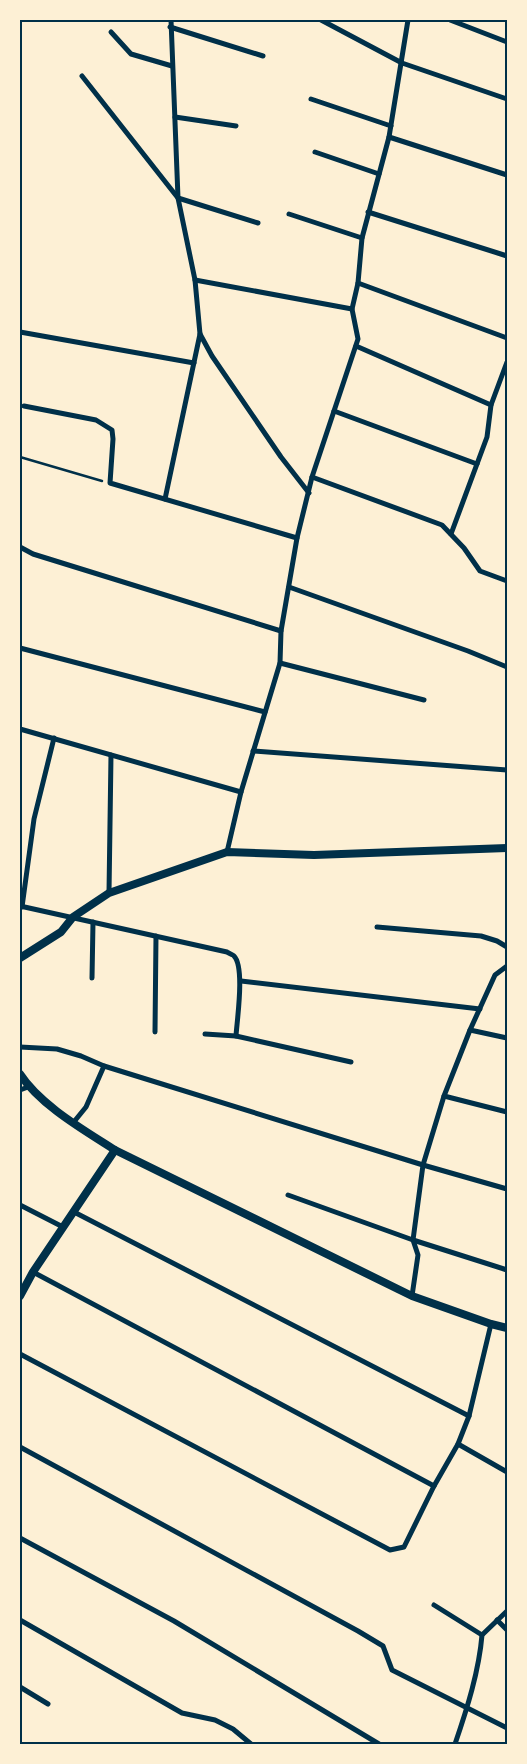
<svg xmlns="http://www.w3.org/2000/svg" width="527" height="1764" font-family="'Roboto Condensed',sans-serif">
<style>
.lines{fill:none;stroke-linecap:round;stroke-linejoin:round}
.path{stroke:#003049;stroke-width:2.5}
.minor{stroke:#003049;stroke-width:5}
.tertiary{stroke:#003049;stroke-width:8}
.neatline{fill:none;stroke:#003049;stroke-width:2}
</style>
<rect width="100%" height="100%" fill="#fdf0d5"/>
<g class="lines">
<polyline class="path" points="20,457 102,481"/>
<g class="minor">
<polyline points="171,20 178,198 195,280 200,334 212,356 281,457 309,493"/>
<polyline points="321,20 402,63 507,99"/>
<polyline points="450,20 507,42"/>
<polyline points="170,27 263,56"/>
<polyline points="111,32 131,54 172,66"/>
<polyline points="82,76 178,198 258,223"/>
<polyline points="311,99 391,126"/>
<polyline points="175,117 236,126"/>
<polyline points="389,137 507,175"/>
<polyline points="315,152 379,174"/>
<polyline points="368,212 507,256"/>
<polyline points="289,214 362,238"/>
<polyline points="195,280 352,309"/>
<polyline points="358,283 507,338"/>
<polyline points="20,332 194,363"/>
<polyline points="356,346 491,405"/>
<polyline points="24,406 96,420 112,430 113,439 110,483 297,538"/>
<polyline points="334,411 477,464"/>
<polyline points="312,477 442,525 464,548 480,571 507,581"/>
<polyline points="165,499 200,334"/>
<polyline points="451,534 487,437 491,405 507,362"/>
<polyline points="20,547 33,554 281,631"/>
<polyline points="289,587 468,651 507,667"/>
<polyline points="20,648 265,712"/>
<polyline points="280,663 424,700"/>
<polyline points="20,729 241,792"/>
<polyline points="253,751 507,770"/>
<polyline points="227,852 241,792 280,663 281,631 297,538 312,477 358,339 352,309 358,283 362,238 389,137 408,20"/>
<polyline points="109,893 111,755"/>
<path d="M20 906 227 952C228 953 234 955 234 956 245 967 237 1020 236 1036"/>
<polyline points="22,907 34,819 54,738"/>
<polyline points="377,927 481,936 497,941 507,947"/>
<polyline points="92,978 93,922"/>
<polyline points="241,981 480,1009"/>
<polyline points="470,1030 507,1038"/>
<polyline points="155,1032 156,936"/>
<polyline points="205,1034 236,1036 351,1062"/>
<polyline points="20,1047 57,1049 81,1056 104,1066 423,1165 507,1189"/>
<polyline points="20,1090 28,1087"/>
<polyline points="444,1096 507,1112"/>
<polyline points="73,1123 86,1107 104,1066"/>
<polyline points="288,1195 413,1240 507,1270"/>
<polyline points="20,1205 63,1227"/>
<polyline points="74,1212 469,1416"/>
<polyline points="33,1272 434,1486"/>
<polyline points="412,1296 418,1255 413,1240 423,1165 444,1096 470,1030 495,975 507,966"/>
<polyline points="20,1354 390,1550 404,1547 434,1486 458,1444 469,1416 491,1324"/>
<polyline points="458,1444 507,1472"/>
<polyline points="20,1447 358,1631 383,1646 392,1670 507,1728"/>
<polyline points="20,1538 174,1621 379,1744"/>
<polyline points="434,1605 482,1635"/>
<polyline points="20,1620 182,1713 215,1720 233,1729 251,1744"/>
<polyline points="497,1620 507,1630"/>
<polyline points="20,1687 48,1704"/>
<path d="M455 1744C467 1709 479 1671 482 1635L507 1611"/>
</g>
<g class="tertiary">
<polyline points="20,958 61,932 73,917 109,893 227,852 314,855 507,848"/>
<path d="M20 1074C40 1105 84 1130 115 1150L412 1296 491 1324 507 1328"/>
<polyline points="20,1296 33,1272 115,1150"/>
</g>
</g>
<rect width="527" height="1764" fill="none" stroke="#fdf0d5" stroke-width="42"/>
<rect x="21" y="21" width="485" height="1722" class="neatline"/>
</svg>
